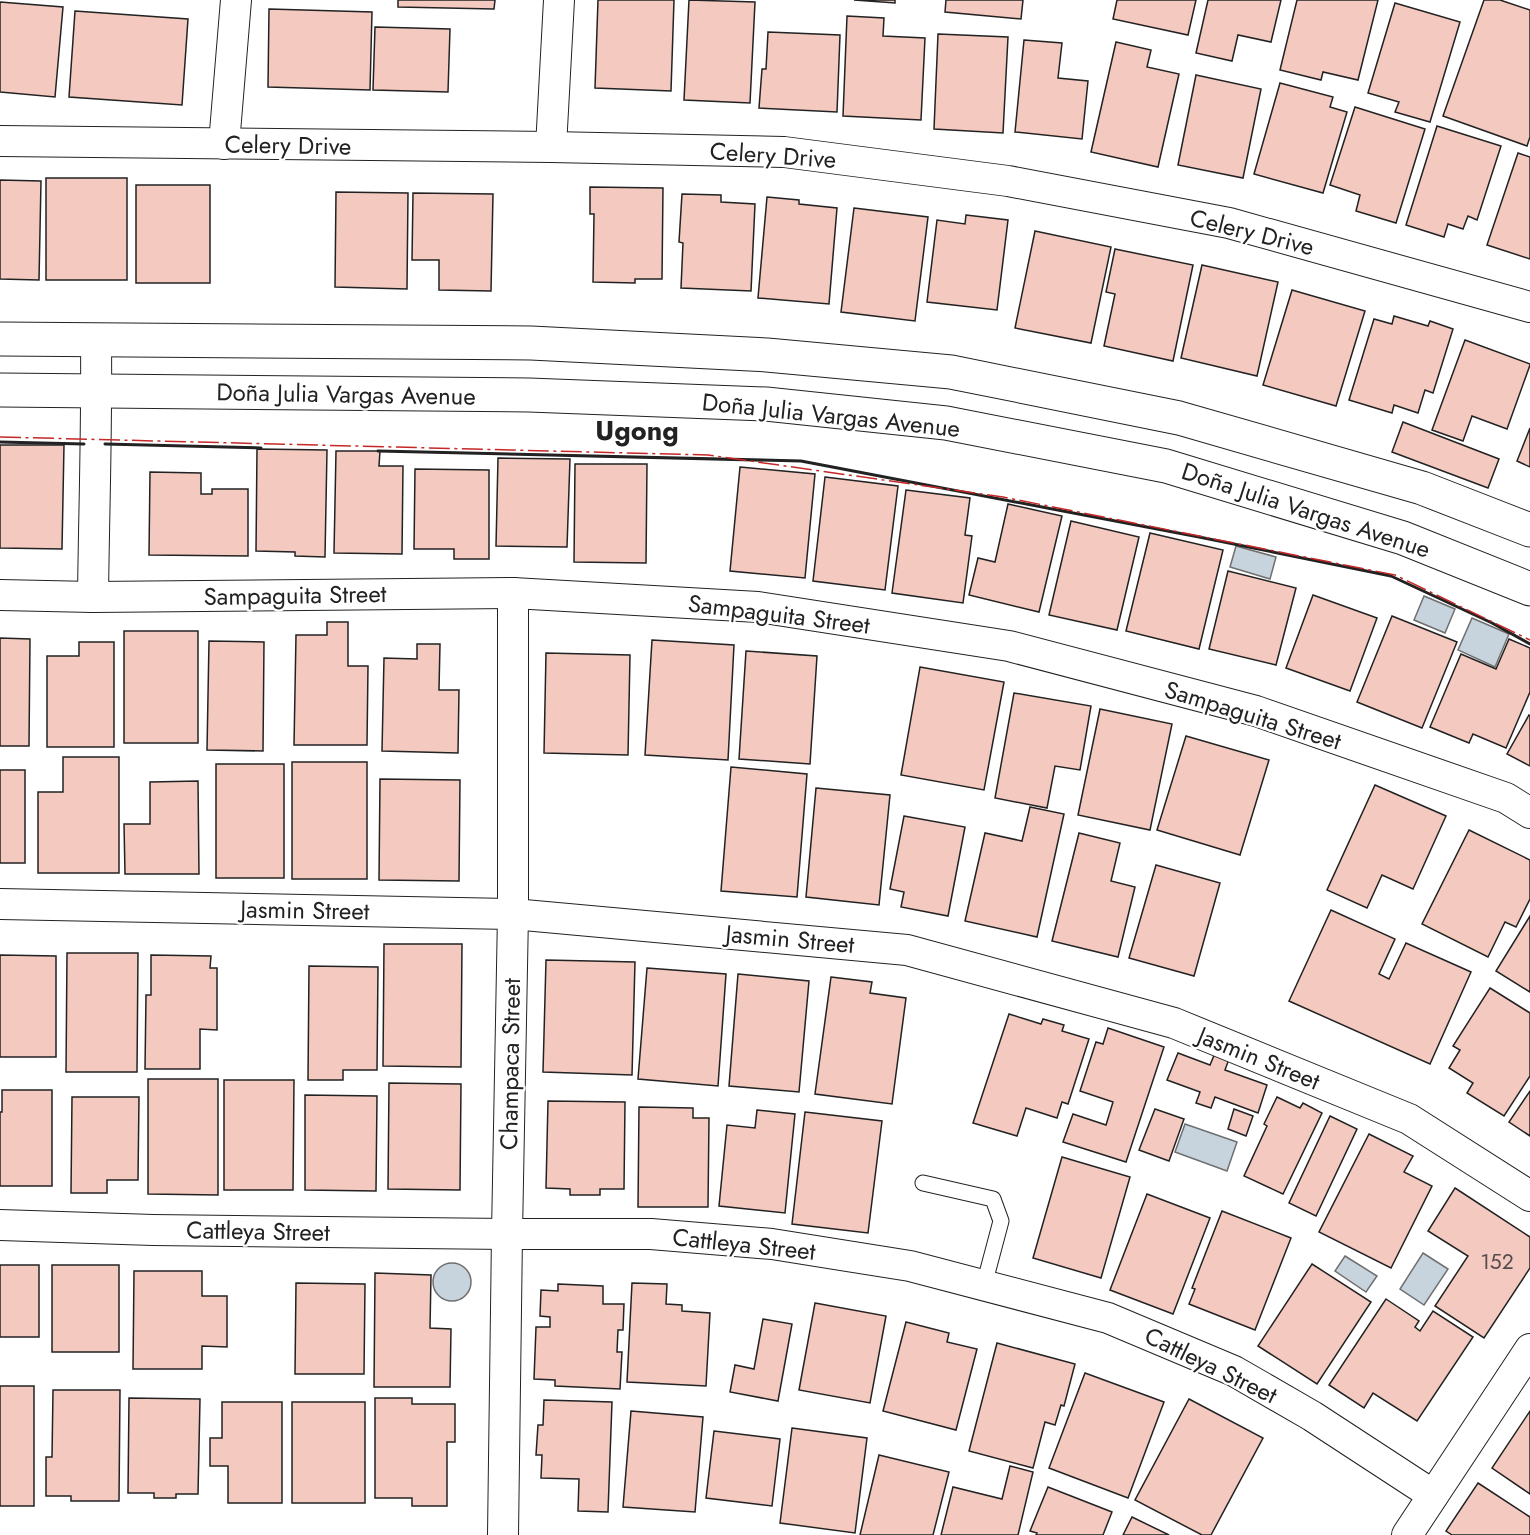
<svg xmlns="http://www.w3.org/2000/svg" width="1530" height="1535" font-family="Jost,sans-serif">
<style>
.water{fill:#c7d3dd;stroke:#6f6f6f;stroke-width:1.5}
.building{fill:#f3c9c0;stroke:#222;stroke-width:1.5}
.lines{fill:none;stroke-linecap:round;stroke-linejoin:round}
.lane-casing{stroke:#222;stroke-width:17}
.street-casing{stroke:#222;stroke-width:32}
.secondary-casing{stroke:#222;stroke-width:35}
.lane{stroke:#fff;stroke-width:15}
.street{stroke:#fff;stroke-width:30}
.secondary{stroke:#fff;stroke-width:33}
.wall{stroke:#222;stroke-width:3}
.power{stroke:#c62828;stroke-width:1.5;stroke-dasharray:21 4.5 3 4.5;stroke-linecap:butt}
.labels{text-anchor:middle;dominant-baseline:central;stroke-width:4.5;stroke-linejoin:round;paint-order:stroke}
.number-label{font-size:21px;fill:#564c4a}
.street-label{font-size:24px;fill:#222;stroke:#fff}
.quarter-label{font-size:27px;font-weight:bold;fill:#222;stroke:#fff}
</style>
<rect width="100%" height="100%" fill="#fff"/>
<g class="water">
<polygon points="1236,546 1276,557 1270,579 1230,567"/>
<polygon points="1424,596 1455,609 1445,633 1414,620"/>
<polygon points="1472,618 1509,634 1495,667 1458,650"/>
<polygon points="1185,1124 1237,1142 1227,1171 1175,1152"/>
<polygon points="1423,1253 1448,1269 1424,1305 1400,1289"/>
<polygon points="1345,1256 1377,1276 1366,1292 1335,1271"/>
<circle cx="452" cy="1282" r="19"/>
</g>
<g class="building">
<polygon points="398,0 495,0 494,9 398,7"/>
<polygon points="598,0 674,0 671,91 595,88"/>
<polygon points="689,0 755,2 750,103 684,100"/>
<polygon points="854,0 895,0 895,3"/>
<polygon points="946,0 1023,0 1021,19 945,12"/>
<polygon points="1117,0 1196,0 1188,35 1113,19"/>
<polygon points="1208,0 1281,0 1271,42 1238,35 1232,61 1196,53"/>
<polygon points="1297,0 1378,0 1358,80 1323,72 1321,80 1280,70"/>
<polygon points="1484,0 1500,0 1530,10 1530,137 1527,146 1443,116"/>
<polygon points="0,2 63,7 55,97 0,92"/>
<polygon points="1395,3 1460,22 1430,122 1395,112 1399,102 1368,93"/>
<polygon points="269,9 372,12 370,90 268,87"/>
<polygon points="75,11 188,19 182,105 69,97"/>
<polygon points="847,16 884,18 883,36 925,38 921,120 843,116"/>
<polygon points="375,27 450,29 448,92 373,90"/>
<polygon points="768,32 840,35 837,112 759,108 762,69 766,69"/>
<polygon points="938,34 1008,37 1003,133 934,129"/>
<polygon points="1024,40 1062,43 1058,78 1088,81 1082,139 1015,132"/>
<polygon points="1116,42 1151,50 1147,67 1179,74 1158,167 1091,152"/>
<polygon points="1196,75 1261,89 1243,178 1178,165"/>
<polygon points="1280,83 1333,97 1330,107 1347,112 1323,193 1254,174"/>
<polygon points="1355,107 1425,129 1396,223 1356,211 1360,195 1330,185"/>
<polygon points="1437,126 1501,146 1477,220 1468,216 1463,229 1448,224 1444,237 1406,225"/>
<polygon points="1518,153 1530,157 1530,259 1487,245"/>
<rect x="46" y="178" width="81" height="102"/>
<polygon points="0,180 41,181 39,280 0,279"/>
<rect x="136" y="185" width="74" height="98"/>
<polygon points="590,187 663,188 662,279 635,279 635,283 593,282 594,214 590,214"/>
<polygon points="336,192 408,193 407,289 335,287"/>
<polygon points="413,193 493,194 491,291 439,290 439,260 412,260"/>
<polygon points="682,194 721,195 721,202 755,204 751,291 681,288 683,243 679,242"/>
<polygon points="767,197 799,200 799,204 837,208 829,304 758,298"/>
<polygon points="854,208 928,217 915,321 841,312"/>
<polygon points="966,215 1008,220 997,310 927,302 937,220 965,224"/>
<polygon points="1035,231 1111,247 1091,343 1015,328"/>
<polygon points="1115,249 1193,265 1173,361 1104,346 1115,294 1106,292"/>
<polygon points="1202,265 1278,282 1257,376 1181,358"/>
<polygon points="1292,290 1365,311 1336,406 1263,385"/>
<polygon points="1394,316 1428,326 1430,321 1453,329 1433,393 1425,390 1418,413 1394,405 1392,413 1349,400 1374,319 1392,324"/>
<polygon points="1465,340 1530,364 1530,365 1507,429 1472,416 1463,441 1432,430"/>
<polygon points="1403,422 1499,459 1488,488 1392,452"/>
<polygon points="1530,428 1530,467 1517,461"/>
<polygon points="0,445 64,445 62,549 0,548"/>
<polygon points="257,449 327,450 325,557 295,556 295,552 256,551"/>
<polygon points="336,451 380,451 379,466 403,466 402,554 334,553"/>
<polygon points="498,458 570,459 567,547 496,546"/>
<polygon points="575,464 647,464 646,563 574,562"/>
<polygon points="740,467 815,474 805,578 730,571"/>
<polygon points="415,469 489,470 489,559 454,559 454,549 414,549"/>
<polygon points="150,472 201,473 201,494 212,494 212,489 248,489 248,556 149,555"/>
<polygon points="825,477 898,486 885,590 813,581"/>
<polygon points="906,490 970,498 965,535 972,536 963,603 892,593"/>
<polygon points="1008,504 1062,516 1039,612 969,595 978,558 995,562"/>
<polygon points="1071,521 1139,537 1117,630 1049,615"/>
<polygon points="1150,533 1223,550 1199,649 1126,631"/>
<polygon points="1228,571 1296,588 1276,665 1209,649"/>
<polygon points="1313,595 1377,618 1350,691 1286,668"/>
<polygon points="1392,616 1457,642 1422,728 1357,702"/>
<polygon points="327,622 348,622 348,666 368,666 367,745 294,745 296,635 327,635"/>
<rect x="124" y="631" width="74" height="112"/>
<polygon points="0,638 30,639 29,746 0,746"/>
<polygon points="1509,639 1530,648 1530,692 1506,748 1473,734 1469,743 1430,727 1461,654 1496,669"/>
<polygon points="652,640 734,645 728,760 645,755"/>
<polygon points="209,641 264,642 263,751 207,750"/>
<polygon points="79,642 114,642 114,747 47,747 47,656 79,656"/>
<polygon points="417,644 440,644 439,690 459,690 458,753 382,751 384,658 417,659"/>
<polygon points="746,651 817,656 810,764 739,759"/>
<polygon points="546,653 630,655 628,755 544,753"/>
<polygon points="920,667 1004,682 984,790 901,775"/>
<polygon points="1014,693 1091,706 1080,770 1055,766 1047,808 995,798"/>
<polygon points="1100,709 1172,724 1150,830 1078,815"/>
<polygon points="1529,715 1530,716 1530,766 1507,754"/>
<polygon points="1186,736 1269,760 1240,855 1157,830"/>
<polygon points="63,757 119,757 119,873 38,873 38,792 63,792"/>
<rect x="292" y="762" width="75" height="117"/>
<rect x="216" y="764" width="68" height="114"/>
<polygon points="731,767 807,774 797,897 721,891"/>
<rect x="0" y="770" width="25" height="93"/>
<polygon points="380,779 460,780 459,881 379,880"/>
<polygon points="198,781 199,874 125,874 124,824 150,824 150,782"/>
<polygon points="1375,785 1446,816 1413,889 1382,875 1367,908 1327,890"/>
<polygon points="816,788 890,795 879,905 806,897"/>
<polygon points="1030,807 1064,814 1037,937 965,921 985,833 1022,841"/>
<polygon points="904,816 965,827 948,916 901,907 904,892 890,889"/>
<polygon points="1469,830 1530,860 1530,899 1516,927 1505,922 1488,957 1422,924"/>
<polygon points="1079,833 1120,843 1111,881 1135,887 1118,957 1052,941"/>
<polygon points="1156,865 1220,883 1194,976 1129,958"/>
<polygon points="1331,910 1395,939 1379,974 1389,979 1406,943 1471,972 1430,1064 1289,1001"/>
<polygon points="1530,916 1530,992 1496,971"/>
<polygon points="384,944 462,944 461,1067 383,1066"/>
<polygon points="67,953 138,953 137,1072 66,1072"/>
<polygon points="0,955 56,956 56,1057 0,1057"/>
<polygon points="151,955 211,956 210,968 217,968 217,1030 200,1029 200,1069 145,1069 146,995 151,995"/>
<polygon points="546,960 635,962 632,1075 543,1072"/>
<polygon points="309,966 378,967 377,1070 343,1070 343,1080 308,1080"/>
<polygon points="647,968 726,974 718,1086 638,1079"/>
<polygon points="738,974 809,981 799,1092 729,1086"/>
<polygon points="831,977 872,982 870,993 906,998 892,1104 815,1094"/>
<polygon points="1490,988 1530,1013 1530,1076 1504,1116 1467,1093 1473,1083 1449,1068 1460,1050 1453,1046"/>
<polygon points="1009,1014 1041,1024 1043,1019 1064,1025 1062,1031 1089,1039 1068,1104 1062,1102 1057,1118 1026,1108 1017,1136 973,1123"/>
<polygon points="1108,1028 1164,1047 1126,1162 1063,1142 1073,1114 1106,1125 1113,1102 1080,1091 1096,1042 1103,1044"/>
<polygon points="1178,1053 1210,1065 1215,1053 1229,1059 1225,1070 1267,1085 1258,1113 1215,1097 1211,1108 1196,1103 1200,1092 1167,1080"/>
<polygon points="148,1079 218,1079 218,1195 148,1194"/>
<polygon points="224,1080 294,1080 293,1190 224,1190"/>
<polygon points="389,1083 461,1084 460,1190 388,1189"/>
<polygon points="2,1090 52,1090 52,1186 0,1186 0,1112 2,1112"/>
<polygon points="1530,1091 1530,1136 1509,1122"/>
<polygon points="305,1095 377,1096 376,1191 305,1190"/>
<polygon points="72,1097 139,1097 138,1180 107,1180 107,1193 71,1193"/>
<polygon points="1277,1097 1300,1108 1303,1103 1322,1113 1283,1194 1244,1176 1267,1126 1264,1124"/>
<polygon points="548,1101 625,1102 624,1189 600,1189 600,1195 570,1195 570,1189 546,1188"/>
<polygon points="639,1107 693,1108 693,1118 709,1118 708,1207 638,1207"/>
<polygon points="1155,1109 1184,1119 1169,1161 1139,1150"/>
<polygon points="1234,1109 1253,1116 1246,1136 1228,1129"/>
<polygon points="757,1110 795,1114 785,1213 719,1206 727,1125 755,1128"/>
<polygon points="805,1112 882,1121 868,1233 792,1224"/>
<polygon points="1330,1116 1357,1129 1316,1216 1289,1203"/>
<polygon points="1369,1134 1413,1156 1404,1172 1432,1186 1391,1268 1319,1232"/>
<polygon points="1062,1157 1130,1177 1101,1278 1033,1258"/>
<polygon points="1455,1188 1530,1237 1530,1268 1484,1338 1435,1306 1468,1256 1428,1231"/>
<polygon points="1147,1194 1210,1218 1173,1314 1110,1290"/>
<polygon points="1222,1211 1291,1238 1255,1330 1189,1304 1195,1289 1192,1288"/>
<polygon points="1312,1264 1371,1302 1317,1384 1258,1346"/>
<rect x="0" y="1265" width="39" height="72"/>
<rect x="52" y="1265" width="67" height="87"/>
<polygon points="134,1271 202,1271 202,1296 227,1296 227,1347 202,1346 202,1369 133,1369"/>
<polygon points="375,1273 431,1275 430,1328 451,1329 450,1387 374,1387"/>
<polygon points="296,1283 365,1284 364,1374 295,1374"/>
<polygon points="632,1283 667,1284 666,1304 682,1305 682,1311 710,1313 706,1386 627,1382"/>
<polygon points="558,1284 603,1286 603,1304 624,1304 623,1330 618,1330 617,1352 622,1352 620,1389 555,1386 555,1380 534,1379 536,1327 550,1327 550,1317 540,1316 541,1290 558,1291"/>
<polygon points="1386,1299 1419,1321 1415,1327 1420,1331 1433,1311 1473,1337 1417,1421 1373,1393 1364,1408 1329,1385"/>
<polygon points="815,1303 886,1316 870,1403 799,1390"/>
<polygon points="763,1319 792,1324 778,1401 730,1392 735,1365 754,1369"/>
<polygon points="906,1322 949,1333 947,1342 977,1349 956,1430 883,1411"/>
<polygon points="997,1343 1075,1364 1064,1406 1061,1405 1055,1425 1045,1422 1033,1468 969,1451"/>
<polygon points="1085,1373 1164,1402 1128,1498 1049,1468"/>
<rect x="0" y="1386" width="34" height="120"/>
<polygon points="53,1390 120,1390 119,1501 71,1501 71,1496 46,1496 46,1457 52,1457"/>
<polygon points="129,1398 200,1399 198,1494 176,1494 176,1498 154,1498 154,1493 128,1493"/>
<polygon points="375,1398 412,1398 412,1404 455,1404 455,1442 447,1442 447,1506 412,1506 412,1498 375,1498"/>
<polygon points="1189,1399 1263,1438 1211,1535 1202,1535 1135,1500"/>
<polygon points="544,1400 612,1402 608,1512 578,1511 579,1479 541,1478 542,1455 536,1455 538,1425 543,1425"/>
<polygon points="222,1402 282,1402 282,1503 228,1503 228,1466 210,1466 210,1438 222,1438"/>
<rect x="292" y="1402" width="73" height="101"/>
<polygon points="631,1411 703,1417 695,1512 623,1507"/>
<polygon points="1530,1411 1530,1494 1492,1468"/>
<polygon points="792,1428 867,1438 855,1533 780,1523"/>
<polygon points="714,1431 780,1439 772,1506 706,1498"/>
<polygon points="879,1455 949,1472 933,1535 860,1535"/>
<polygon points="1010,1466 1033,1472 1018,1535 941,1535 953,1487 1002,1499"/>
<polygon points="1478,1483 1530,1517 1530,1535 1452,1535 1446,1531"/>
<polygon points="1048,1487 1112,1512 1103,1535 1036,1535 1037,1533 1030,1531"/>
<polygon points="1132,1517 1169,1535 1123,1535"/>
</g>
<g class="lines">
<defs>
<polyline id="lane" points="923,1183 993,1199 1001,1221 984,1285"/>
<g id="street">
<polyline points="0,141 551,147 784,152 1008,181 1229,223 1530,307"/>
<polyline points="224,144 236,0"/>
<polyline points="551,147 559,0"/>
<polyline points="0,595 93,597 513,593 758,607 1009,646 1256,711 1506,798 1530,813"/>
<path d="M93 597C94 511 97 426 96 340"/>
<polyline points="0,904 513,914 907,950 1174,1023 1409,1119 1530,1196"/>
<polyline points="0,1225 153,1230 507,1234 651,1234 772,1244 910,1266 1108,1318 1234,1371 1312,1416 1433,1495"/>
<polyline points="503,1535 507,1234 513,914 513,593"/>
<polyline points="1407,1535 1530,1349"/>
</g>
<g id="secondary">
<polyline points="0,339 531,343 767,355 951,372 1179,418 1422,488 1530,530"/>
<polyline points="0,390 529,395 766,404 946,423 1166,466 1403,538 1530,589"/>
</g>
</defs>
<use href="#lane" class="lane-casing"/>
<use href="#street" class="street-casing"/>
<use href="#secondary" class="secondary-casing"/>
<use href="#lane" class="lane"/>
<use href="#street" class="street"/>
<use href="#secondary" class="secondary"/>
<g class="wall">
<polyline points="0,442 84,444"/>
<polyline points="105,444 261,448"/>
<polyline points="378,451 801,461 1199,537 1391,576 1492,623 1530,644"/>
</g>
<polyline class="power" points="0,437 708,455 1003,497 1395,575 1530,640"/>
</g>
<g class="labels">
<g class="number-label">
<text x="1497" y="1262">152</text>
</g>
<g class="street-label">
<text transform="translate(288 145) rotate(1)">Celery Drive</text>
<text transform="translate(773 155) rotate(4)">Celery Drive</text>
<text transform="translate(1252 232) rotate(14)">Celery Drive</text>
<text transform="translate(346 394) rotate(1)">Doña Julia Vargas Avenue</text>
<text transform="translate(831 415) rotate(6)">Doña Julia Vargas Avenue</text>
<text transform="translate(1306 510) rotate(18)">Doña Julia Vargas Avenue</text>
<text transform="translate(295 595) rotate(-1)">Sampaguita Street</text>
<text transform="translate(779 614) rotate(7)">Sampaguita Street</text>
<text transform="translate(1253 715) rotate(17)">Sampaguita Street</text>
<text transform="translate(305 910) rotate(1)">Jasmin Street</text>
<text transform="translate(790 939) rotate(5)">Jasmin Street</text>
<text transform="translate(1259 1058) rotate(22)">Jasmin Street</text>
<text transform="translate(510 1064) rotate(-89)">Champaca Street</text>
<text transform="translate(258 1231) rotate(1)">Cattleya Street</text>
<text transform="translate(744 1244) rotate(6)">Cattleya Street</text>
<text transform="translate(1211 1365) rotate(26)">Cattleya Street</text>
</g>
<g class="quarter-label">
<text x="637" y="430">Ugong</text>
</g>
</g>
</svg>
